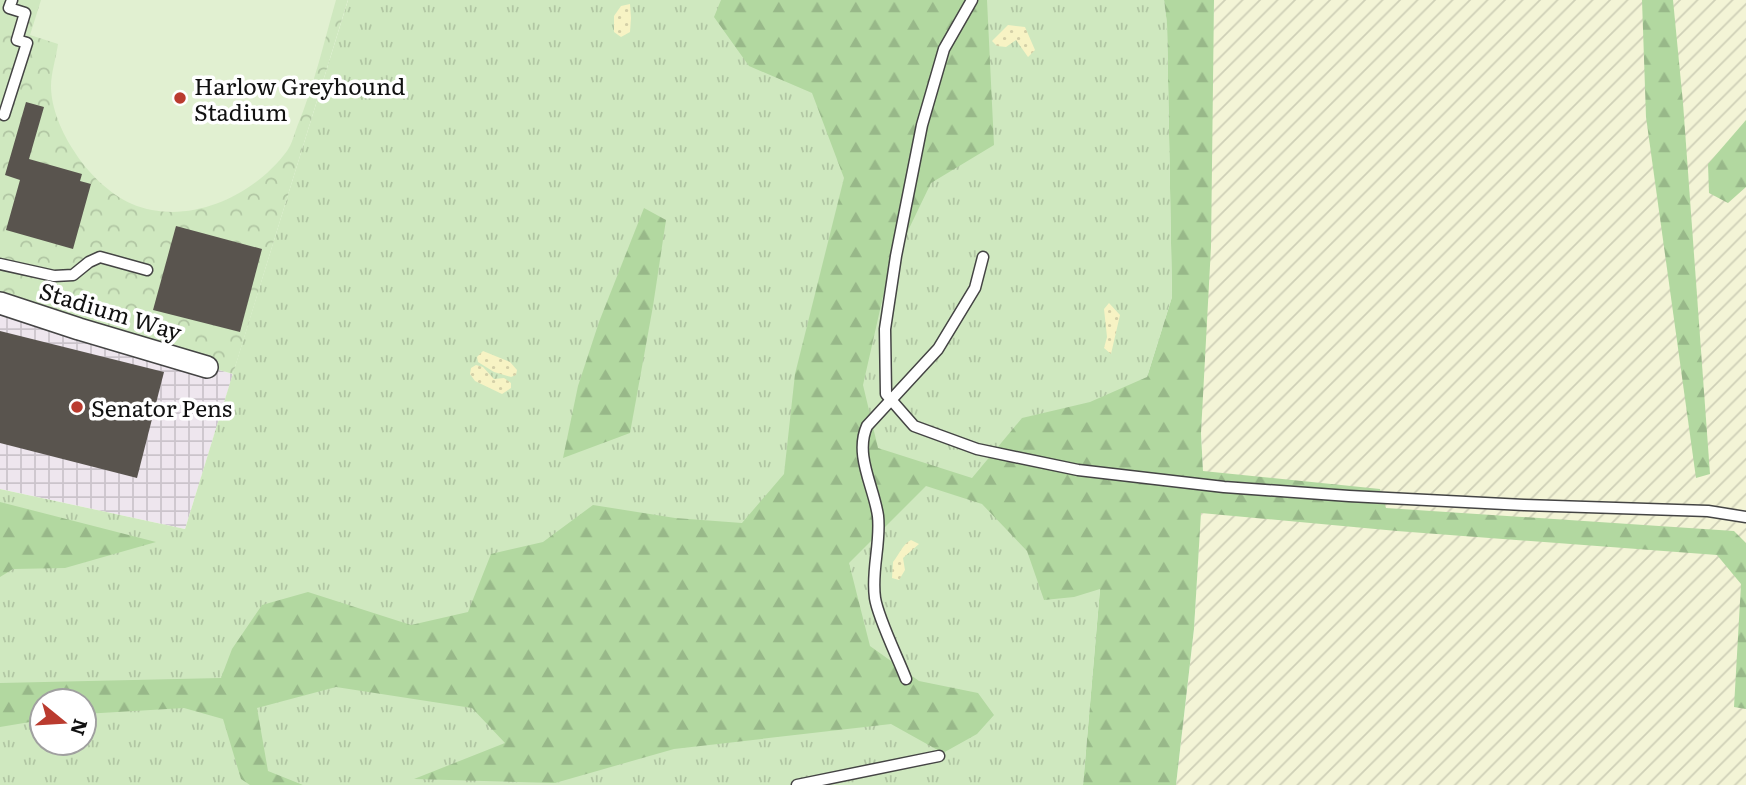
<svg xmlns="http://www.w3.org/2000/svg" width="1746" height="785" font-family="Literata,serif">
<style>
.industrial{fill:url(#industrial-grid)}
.farmland{fill:url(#farmland-furrows)}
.grass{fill:url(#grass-tufts);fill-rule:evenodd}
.forest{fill:url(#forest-firs)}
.sand{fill:url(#sand-dots)}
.park{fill:url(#park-crowns)}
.pitch{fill:#e1f0d1}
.building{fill:#59544e}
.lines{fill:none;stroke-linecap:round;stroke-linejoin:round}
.service-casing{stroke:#444;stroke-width:13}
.minor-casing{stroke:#444;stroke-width:24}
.service{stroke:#fff;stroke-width:10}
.minor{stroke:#fff;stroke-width:21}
.poi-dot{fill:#ba3b2f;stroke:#fff;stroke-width:2.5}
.labels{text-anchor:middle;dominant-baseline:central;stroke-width:7;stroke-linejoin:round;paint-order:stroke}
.poi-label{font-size:23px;fill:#111;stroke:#fff;text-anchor:start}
.street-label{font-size:23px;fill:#111;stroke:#fff}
</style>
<defs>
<pattern id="industrial-grid" width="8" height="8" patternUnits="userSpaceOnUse" patternTransform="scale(1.75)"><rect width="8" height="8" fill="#eee6ee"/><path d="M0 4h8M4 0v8" fill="none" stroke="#cbc4cb"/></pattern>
<pattern id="farmland-furrows" width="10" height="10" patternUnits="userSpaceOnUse" patternTransform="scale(1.75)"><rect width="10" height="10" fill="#f3f4d6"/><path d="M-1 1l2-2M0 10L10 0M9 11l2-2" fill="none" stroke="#cfd0b7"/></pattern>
<pattern id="grass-tufts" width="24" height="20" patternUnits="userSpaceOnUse" patternTransform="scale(1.75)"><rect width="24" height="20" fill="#cfe8bf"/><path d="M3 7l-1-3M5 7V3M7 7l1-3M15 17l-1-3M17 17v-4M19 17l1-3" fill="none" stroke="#b1c6a3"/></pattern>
<pattern id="forest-firs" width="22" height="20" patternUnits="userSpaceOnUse" patternTransform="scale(1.75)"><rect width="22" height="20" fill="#b2d8a0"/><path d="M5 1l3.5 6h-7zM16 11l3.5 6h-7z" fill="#98b889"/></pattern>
<pattern id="sand-dots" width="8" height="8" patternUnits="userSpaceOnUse" patternTransform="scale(1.75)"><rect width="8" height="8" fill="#f7f3c4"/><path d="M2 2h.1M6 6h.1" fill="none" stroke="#d3cfa7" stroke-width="1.8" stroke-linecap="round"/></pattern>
<pattern id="park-crowns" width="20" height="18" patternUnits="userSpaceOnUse" patternTransform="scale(1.75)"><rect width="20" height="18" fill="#cfe8bf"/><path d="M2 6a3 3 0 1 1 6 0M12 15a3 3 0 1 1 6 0" fill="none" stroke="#b1c6a3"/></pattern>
</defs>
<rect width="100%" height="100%" fill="#fefef5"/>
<polygon class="industrial" points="0,303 89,332 233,374 185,529 0,489"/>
<polygon class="farmland" points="1214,0 1746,0 1746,785 1176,785 1194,629 1203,471 1201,433"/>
<path class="grass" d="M348 0H1164L1167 23 1172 297 1147 377 1100 589 1083 785H0V489L185 529ZM42 701H84V743H42Z"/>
<g class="forest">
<polygon points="721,0 987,0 994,145 931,183 889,270 863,385 878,448 972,478 1022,418 1090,402 1147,377 1172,297 1167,24 1164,0 1214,0 1211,247 1201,433 1203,471 1380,489 1386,508 1734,531 1746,543 1746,709 1734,707 1741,584 1717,555 1397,531 1201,513 1194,629 1176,785 1083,785 1100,589 1074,597 1044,600 1027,551 982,504 926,486 849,563 870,646 919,681 978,693 994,715 977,734 943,753 891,724 674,749 555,783 414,779 505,743 472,708 336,687 257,708 268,771 303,785 250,785 241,779 223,719 184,708 84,714 84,701 42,701 42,720 0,727 0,683 221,678 232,649 262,605 308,592 411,625 468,612 491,554 543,542 593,505 675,518 742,523 784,474 795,374 844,178 812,93 749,66 714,17"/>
<polygon points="1642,0 1673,0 1683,103 1710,474 1696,478 1646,117"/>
<polygon points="1746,120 1746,187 1728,203 1709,193 1708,164"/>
<polygon points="644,208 666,220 653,306 630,433 563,458 578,386 599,322"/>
<polygon points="0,502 156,542 65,568 13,569 0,577"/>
</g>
<g class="sand">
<polygon points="630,4 631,18 630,32 621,37 614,32 614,16 621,6"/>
<polygon points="1008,25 1025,27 1035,50 1028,57 1016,40 1006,47 997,46 992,41"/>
<polygon points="1109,303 1120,315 1111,354 1104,348 1107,337 1104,309"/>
<polygon points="483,351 510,362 517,370 516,375 511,377 494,372 478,362 477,357"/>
<polygon points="476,365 483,367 494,379 504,378 511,383 511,388 502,394 475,381 470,374 471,368"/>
<path d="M911 540 919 544 903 558 905 570 899 580 892 578 893 562C899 555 902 545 911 540Z"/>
</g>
<polygon class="park" points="0,0 348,0 233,374 89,332 0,303"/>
<path class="pitch" d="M41 0H336C324 42 314 86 297 127 294 135 292 144 287 151 253 197 187 227 132 204 109 194 87 172 74 151 62 133 51 108 51 86 51 73 56 58 58 44L30 35Z"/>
<g class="building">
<polygon points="26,102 44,107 29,159 82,174 80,181 91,184 73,249 6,230 20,180 5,175"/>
<polygon points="176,226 262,249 240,332 153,310"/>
<polygon points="0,331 164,372 137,478 0,443"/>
</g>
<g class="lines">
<defs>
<g id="service">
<polyline points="972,0 944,49 922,125 896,256 885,329 886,394 914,426 977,449 1078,470 1224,487 1349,496 1524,505 1708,511 1746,517"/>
<polyline points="4,115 27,43 17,40 25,13 9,8 12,0"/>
<polyline points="0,264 54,276 73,275 89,262 100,257 147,270"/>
<path d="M906 679C898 658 878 618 875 598 871 570 881 544 878 516 874 487 854 455 867 426L938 349 975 288 983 257"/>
<polyline points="797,785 939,756"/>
</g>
<polyline id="minor" points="0,303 79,329 207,367"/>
</defs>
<use href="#service" class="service-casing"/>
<use href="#minor" class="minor-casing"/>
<use href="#service" class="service"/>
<use href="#minor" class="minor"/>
</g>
<g class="poi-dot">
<circle cx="180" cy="98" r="7"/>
<circle cx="77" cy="407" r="7"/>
</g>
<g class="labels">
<g class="poi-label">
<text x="194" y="85">Harlow Greyhound<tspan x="194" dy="26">Stadium</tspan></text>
<text x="91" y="407">Senator Pens</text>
</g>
<g class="street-label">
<text transform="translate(111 310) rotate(17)">Stadium Way</text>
</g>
</g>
<g transform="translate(63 722) rotate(108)"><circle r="33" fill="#ffffff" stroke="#a0a0a0" stroke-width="2"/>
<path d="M0-5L12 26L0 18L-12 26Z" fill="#ba3b2f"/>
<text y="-10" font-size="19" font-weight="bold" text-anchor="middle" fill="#111111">N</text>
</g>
</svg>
